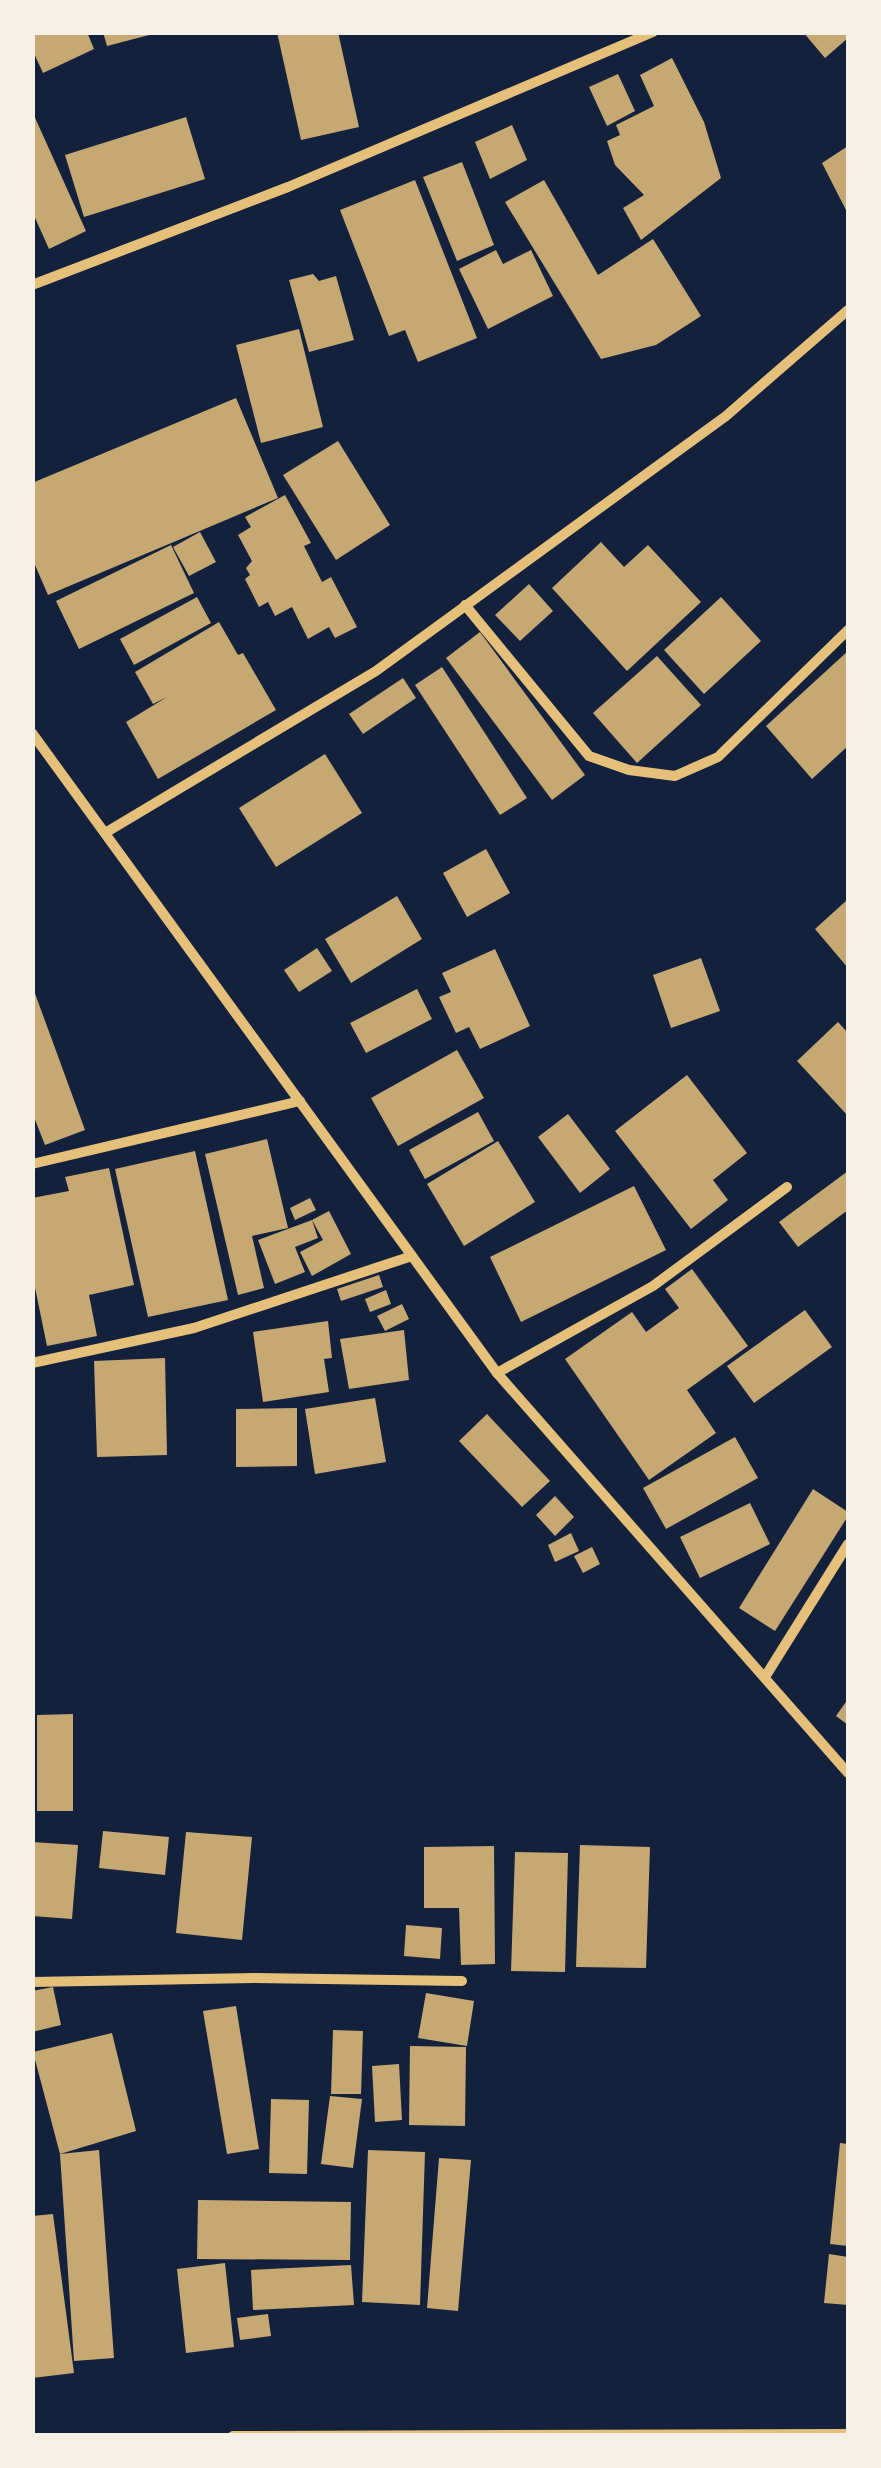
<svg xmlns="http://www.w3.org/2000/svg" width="881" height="2468" font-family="'Work Sans',sans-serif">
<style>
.building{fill:#c6a872}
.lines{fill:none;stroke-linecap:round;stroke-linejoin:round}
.minor{stroke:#e5c07b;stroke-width:10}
</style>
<rect width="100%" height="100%" fill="#14213d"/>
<g class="building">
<polygon points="32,32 87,32 94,49 43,73 32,49"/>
<polygon points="103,32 153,32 153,34 107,46"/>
<polygon points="277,32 338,32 359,127 301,140"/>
<polygon points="803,32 848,32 848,38 825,58"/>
<polygon points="672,58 704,122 721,178 641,240 623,208 644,195 615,165 607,141 620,135 616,125 654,106 640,75"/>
<polygon points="618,74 635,111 607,126 589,87"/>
<polygon points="32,111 86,231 49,249 32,211"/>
<polygon points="186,117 205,179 84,217 65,155"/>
<polygon points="512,125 527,160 490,179 475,142"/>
<polygon points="848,146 848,214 822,163"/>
<polygon points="462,162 494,245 457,261 423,177"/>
<polygon points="415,180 477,338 418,362 405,330 389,336 340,210"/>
<polygon points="544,180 598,275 653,239 701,316 656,345 601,359 505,202"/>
<polygon points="496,250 503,264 531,250 553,296 488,329 459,269"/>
<polygon points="313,274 319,281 336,276 354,340 309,352 289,280"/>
<polygon points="299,329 323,427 261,443 236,345"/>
<polygon points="236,398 278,498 48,595 32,558 32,483"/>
<polygon points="338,441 390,525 336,560 283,475"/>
<polygon points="285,495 311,543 304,546 322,582 331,577 357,627 335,638 329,627 308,639 292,607 275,616 268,602 259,607 245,579 250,575 246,568 252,561 238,535 251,527 245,517"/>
<polygon points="200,532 216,562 189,576 173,547"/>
<polygon points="601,542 624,567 648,545 701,602 627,671 552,588"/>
<polygon points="171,545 194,593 79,649 56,601"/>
<polygon points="529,584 553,611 520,641 495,615"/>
<polygon points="197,597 211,623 134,665 120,639"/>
<polygon points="721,597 761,641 704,694 664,650"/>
<polygon points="219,622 238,655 243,653 276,710 158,779 126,722 167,697 153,704 135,672"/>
<polygon points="480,632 585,775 552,800 446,658"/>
<polygon points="848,651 848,746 812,779 766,726"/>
<polygon points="657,656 701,705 637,763 593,713"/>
<polygon points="442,667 527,798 500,815 415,685"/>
<polygon points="403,678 416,698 363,734 349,714"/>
<polygon points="325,754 362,813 276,867 239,808"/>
<polygon points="486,849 510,893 467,917 443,873"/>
<polygon points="397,896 422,939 351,983 325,939"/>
<polygon points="846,901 848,904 848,968 815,929"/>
<polygon points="317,948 332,971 299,992 284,970"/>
<polygon points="495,949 530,1026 480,1049 469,1027 456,1033 439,997 451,992 442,973"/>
<polygon points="701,958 720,1011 671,1028 653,975"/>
<polygon points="33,988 85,1130 45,1145 32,1112"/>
<polygon points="417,989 432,1019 366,1053 350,1023"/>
<polygon points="838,1022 848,1033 848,1116 797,1061"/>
<polygon points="457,1050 484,1098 398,1146 371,1098"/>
<polygon points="687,1075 747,1153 713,1180 728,1200 691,1229 615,1131"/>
<polygon points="478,1112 494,1141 425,1179 409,1150"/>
<polygon points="568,1114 610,1169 580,1193 538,1137"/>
<polygon points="267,1139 288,1228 252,1236 264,1288 238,1295 205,1154"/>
<polygon points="498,1141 535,1202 464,1246 427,1184"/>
<polygon points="195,1151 228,1300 148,1317 115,1169"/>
<polygon points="109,1168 134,1285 89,1295 97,1336 47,1346 32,1273 32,1198 69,1191 65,1177"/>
<polygon points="848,1171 848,1210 798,1247 779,1222"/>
<polygon points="634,1186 666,1250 521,1322 490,1257"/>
<polygon points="310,1198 316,1210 295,1220 290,1208"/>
<polygon points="329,1211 351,1254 312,1276 300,1252 323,1240 312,1220 318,1238 295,1247 305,1272 275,1284 258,1240 312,1220"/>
<polygon points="692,1269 748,1346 687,1390 716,1433 649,1480 565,1359 632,1312 646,1332 679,1308 665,1289"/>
<polygon points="379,1275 383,1287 341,1301 337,1289"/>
<polygon points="386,1290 391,1304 370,1312 365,1299"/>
<polygon points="402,1304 409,1319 385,1331 377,1316"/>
<polygon points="805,1310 832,1347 754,1403 727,1366"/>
<polygon points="328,1321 332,1358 324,1359 329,1392 263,1402 253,1332"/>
<polygon points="404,1330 409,1380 349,1389 340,1339"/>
<polygon points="165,1358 167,1455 97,1457 94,1361"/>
<polygon points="375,1398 386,1462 315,1474 305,1409"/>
<polygon points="297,1408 297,1466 236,1467 236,1409"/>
<polygon points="487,1414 550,1481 522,1507 459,1441"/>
<polygon points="735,1437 758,1478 666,1529 643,1488"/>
<polygon points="813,1489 848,1512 848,1516 775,1631 739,1608"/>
<polygon points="555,1496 574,1517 555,1536 536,1515"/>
<polygon points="750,1503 770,1544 700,1578 680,1537"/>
<polygon points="571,1533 579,1551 555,1562 548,1545"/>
<polygon points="592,1547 600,1564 583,1573 574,1556"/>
<polygon points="848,1699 848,1725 836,1716"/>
<polygon points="73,1714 73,1811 37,1811 37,1715"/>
<polygon points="103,1831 169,1837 165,1875 99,1868"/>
<polygon points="186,1832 252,1837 242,1940 176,1933"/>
<polygon points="32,1842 78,1845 72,1919 32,1916"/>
<polygon points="580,1845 650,1847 646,1968 576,1967"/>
<polygon points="494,1846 495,1964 461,1965 459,1908 424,1908 424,1847"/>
<polygon points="515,1852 568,1853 565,1972 511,1971"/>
<polygon points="406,1925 442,1928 440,1959 404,1956"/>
<polygon points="53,1987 61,2025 32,2032 32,1991"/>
<polygon points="426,1993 474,2001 467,2046 418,2038"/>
<polygon points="236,2006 259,2149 227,2154 203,2011"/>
<polygon points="333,2030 363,2031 361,2094 331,2094"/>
<polygon points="112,2033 136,2131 60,2154 33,2052"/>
<polygon points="410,2046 466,2047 465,2126 409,2125"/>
<polygon points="399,2064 402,2120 375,2122 372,2066"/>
<polygon points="330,2096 362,2099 353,2168 321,2164"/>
<polygon points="271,2099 309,2100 307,2174 269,2173"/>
<polygon points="840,2143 848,2144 848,2246 830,2244"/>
<polygon points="99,2150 114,2358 74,2361 60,2154"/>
<polygon points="368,2150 425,2152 420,2305 362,2302"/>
<polygon points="439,2158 471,2160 458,2311 427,2308"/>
<polygon points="198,2200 351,2202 350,2260 197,2259"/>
<polygon points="53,2214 74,2373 32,2378 32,2284 34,2284 32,2216"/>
<polygon points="829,2254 848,2257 848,2305 824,2303"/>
<polygon points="225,2263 234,2347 186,2353 177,2269"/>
<polygon points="351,2265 354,2305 253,2310 251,2270"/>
<polygon points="268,2314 271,2336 240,2340 237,2318"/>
</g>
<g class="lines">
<g class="minor">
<polyline points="32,285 288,187 653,32"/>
<polyline points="465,605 589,756 629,770 675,776 718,757 848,630"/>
<polyline points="32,733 497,1373 848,1773"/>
<polyline points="105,833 376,671 726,416 848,310"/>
<polyline points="32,1164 300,1101"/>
<polyline points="32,1363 194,1328 412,1256"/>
<polyline points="497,1373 653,1286 787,1187"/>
<polyline points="765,1677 848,1544"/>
<polyline points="32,1982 254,1978 462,1981"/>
<polyline points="233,2436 848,2434"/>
</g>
</g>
<rect width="881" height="2468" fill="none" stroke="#f6f1e7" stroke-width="70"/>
</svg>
